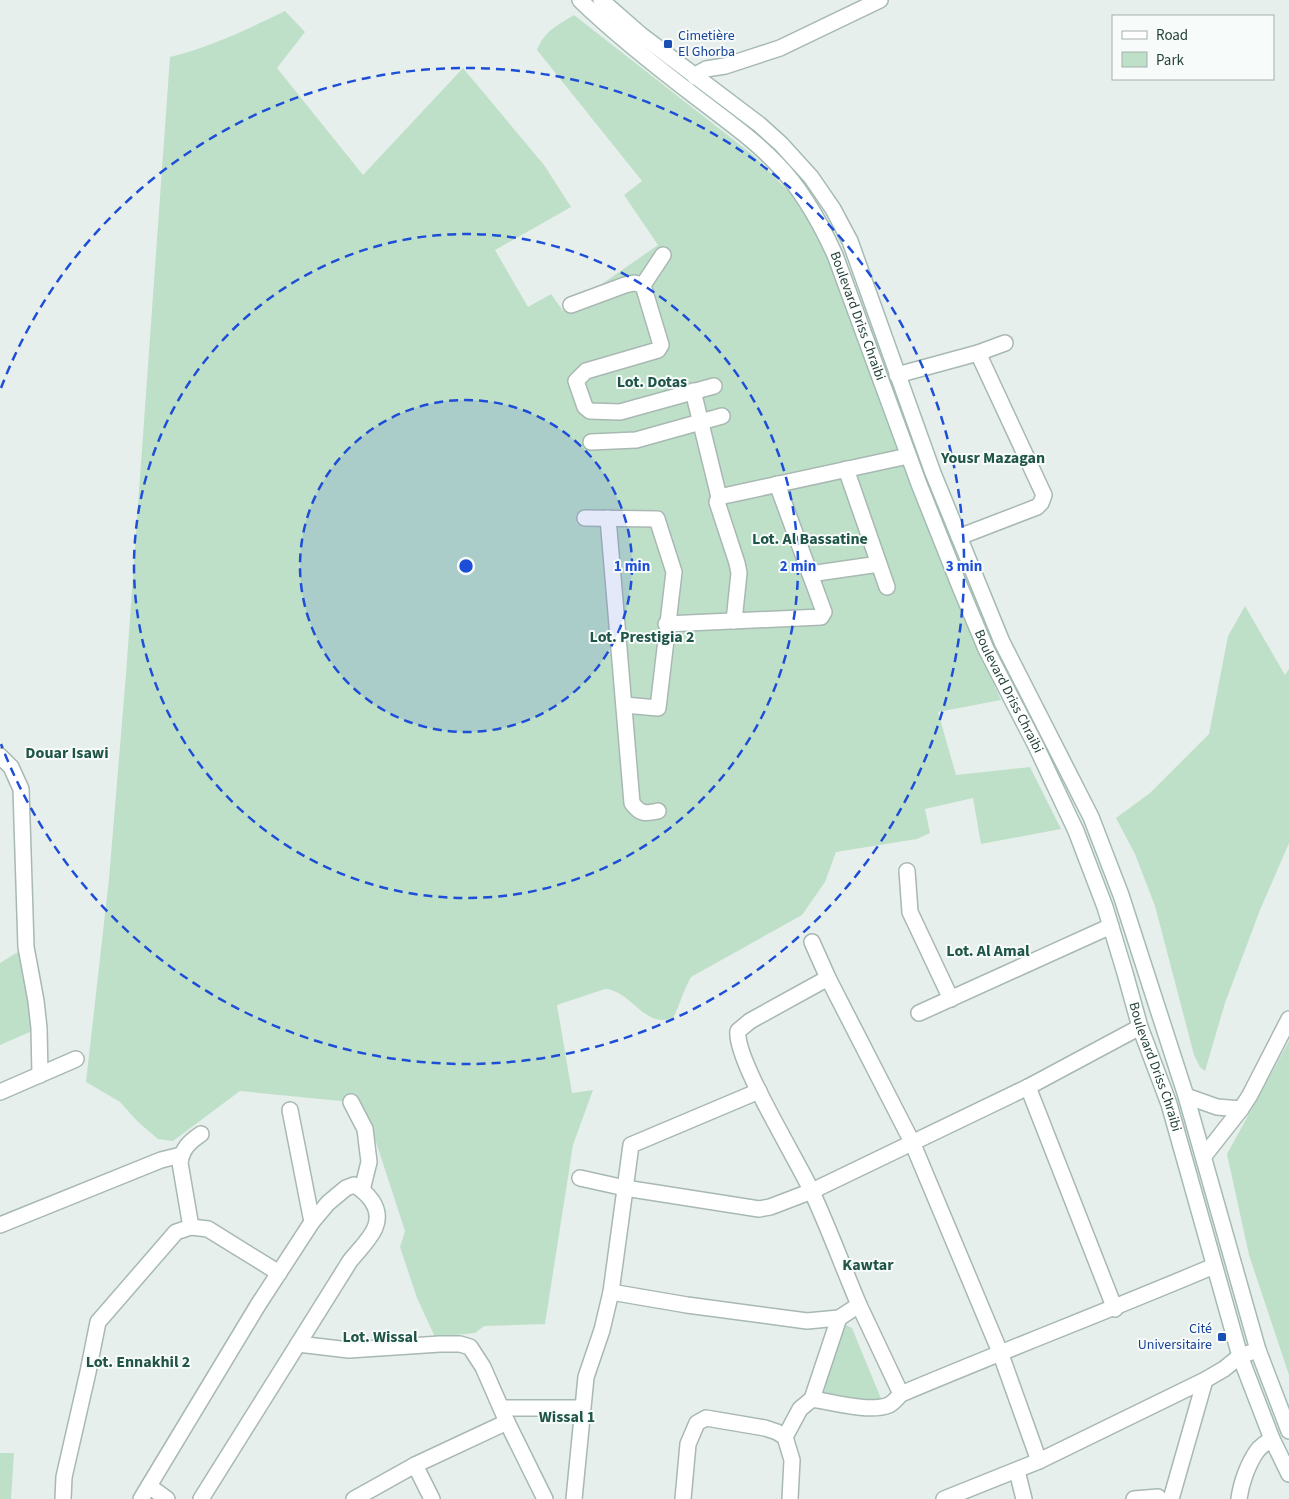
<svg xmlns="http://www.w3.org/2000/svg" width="1289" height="1499" font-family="'Source Sans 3',sans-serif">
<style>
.green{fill:#bfe0c8}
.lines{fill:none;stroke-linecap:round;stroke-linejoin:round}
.street-casing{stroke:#a8b8b2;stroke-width:18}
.secondary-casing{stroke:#a4bbb3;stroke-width:18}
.street{stroke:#fff;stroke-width:15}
.secondary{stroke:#fff;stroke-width:15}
.ring{fill:none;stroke:#1d4ed8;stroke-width:2.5;stroke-dasharray:9 6}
.transit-dot{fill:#1a4fb4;stroke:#f7fbf9;stroke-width:2}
.labels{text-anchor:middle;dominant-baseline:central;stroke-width:4;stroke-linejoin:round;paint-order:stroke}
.transit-label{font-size:14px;fill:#164399;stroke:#f7fbf9;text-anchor:start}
.street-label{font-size:14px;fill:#24423a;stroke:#f7fbf9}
.quarter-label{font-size:16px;font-weight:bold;fill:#1f5548;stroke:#f7fbf9}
.centre{fill:#1d4ed8;stroke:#f7fbf9;stroke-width:2.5}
.ring-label{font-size:15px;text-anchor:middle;font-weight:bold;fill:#1d4ed8;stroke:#f7fbf9;stroke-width:4;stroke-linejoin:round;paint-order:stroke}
</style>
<rect width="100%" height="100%" fill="#e6efeb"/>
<g class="green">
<path d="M285 11 305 32 277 68 363 175 463 68 544 165 571 207 495 250 528 307 551 294 563 311 658 245 624 195 642 181 537 50C545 30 557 26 574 15L753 155 789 192 821 238 958 604 1001 700 938 712 956 775 1030 767 1061 829 981 844 973 798 925 809 930 833 917 839 836 852 825 882 802 915 691 977C683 991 680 1005 673 1018 644 1029 631 990 605 989L557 1005 572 1093 593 1090 573 1145 545 1324 484 1326 475 1333 435 1337 417 1298 400 1247 405 1231 376 1142 351 1102 240 1091 173 1141 158 1139 138 1122 120 1102 86 1082 109 879 126 674 170 57C211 47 248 29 285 11Z"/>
<polygon points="1245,606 1285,675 1289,669 1289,843 1260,910 1225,1003 1205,1071 1200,1067 1194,1055 1155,906 1135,854 1116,818 1150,793 1209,734 1228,636"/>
<polygon points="26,947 39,1028 0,1045 0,963"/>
<polygon points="1289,1041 1289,1375 1249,1255 1227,1154"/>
<path d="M846 1325 852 1328 882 1401V1404L823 1396C827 1382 836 1332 846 1325Z"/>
<polygon points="0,1453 14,1453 11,1499 0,1499"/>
</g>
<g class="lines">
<defs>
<g id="street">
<polyline points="695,77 697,74 706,69 725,66 780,48 880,0"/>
<polyline points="663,255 643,285 661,345 658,350 586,371 576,381 585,407 590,411 620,412 714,386"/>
<polyline points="571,305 625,285 634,283 643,285"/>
<polyline points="897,375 978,353 1005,343"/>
<polyline points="693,391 719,497"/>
<polyline points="591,442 636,440 722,416"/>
<polyline points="846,469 887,587"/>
<polyline points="585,518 657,519 674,572 658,708 624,705"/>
<path d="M608 518 632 803C640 814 645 814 658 811"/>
<polyline points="959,537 1037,507 1041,503 1044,495 978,353"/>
<polyline points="810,574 879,564"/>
<polyline points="734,621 739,573 737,563 717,502 719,497 908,456"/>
<polyline points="666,624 821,617 824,612 777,484"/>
<polyline points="0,756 11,767 21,789 26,947 36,1001 39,1028 40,1075"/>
<polyline points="907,871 910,912 951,999"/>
<polyline points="812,942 828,978 912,1142 1000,1352 1039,1461"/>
<path d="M828 978 750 1021 738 1031C734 1058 798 1161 812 1192 829 1229 843 1267 859 1305"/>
<polyline points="919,1013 1111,926"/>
<polyline points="1028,1087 1115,1309"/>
<polyline points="0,1092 76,1059"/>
<polyline points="1186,1096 1217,1107 1241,1109"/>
<polyline points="351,1102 365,1129 369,1162 362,1190"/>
<polyline points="290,1110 312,1222"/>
<polyline points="1204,1156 1241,1109 1250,1095 1289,1019"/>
<polyline points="580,1178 625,1188 759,1209 770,1207 812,1191 1028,1087 1140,1027"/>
<polyline points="0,1225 161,1160 181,1155"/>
<path d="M191 1227 180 1163C182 1149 189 1142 201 1134"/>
<polyline points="611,1292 687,1305 807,1321 839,1318 859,1305 901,1394"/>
<polyline points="298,1344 349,1350 440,1344 460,1344 470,1347 483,1367 507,1422"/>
<polyline points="812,1399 839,1318"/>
<polyline points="502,1408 582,1408"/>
<path d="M785 1437 800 1409 812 1399C832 1402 870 1413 889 1405 894 1402 897 1398 901 1394 1005 1350 1110 1310 1214 1266"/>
<polyline points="415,1465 432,1499"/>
<polyline points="1017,1471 1024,1499"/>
<polyline points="149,1486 167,1499"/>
<polyline points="63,1499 64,1477 88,1372 98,1322 176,1232 191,1227 208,1229 279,1273"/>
<path d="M141 1499 258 1305 312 1222 328 1203 346 1188 354 1185C362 1189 367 1194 372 1201 388 1225 364 1243 350 1261L201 1499"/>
<polyline points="354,1499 415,1465 507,1422 545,1499"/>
<polyline points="574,1499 586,1377 602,1330 611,1292 631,1145 759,1091"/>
<polyline points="683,1499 688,1444 697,1423 706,1418 765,1428 777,1432 785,1437 792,1460 790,1499"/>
<polyline points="944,1499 1039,1461 1205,1380 1224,1369 1240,1356 1258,1350"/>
<polyline points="1134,1499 1158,1497"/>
<polyline points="1171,1499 1205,1380"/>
<path d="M1239 1499C1241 1483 1248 1464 1257 1451 1261 1446 1267 1442 1272 1439"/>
</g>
<g id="secondary">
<path id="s1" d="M580 0C617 36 658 68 700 100 726 120 753 139 776 163 802 189 820 222 835 255L919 484 960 587 986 649 1036 746 1076 831 1105 907 1125 973 1140 1027 1169 1104 1240 1356 1272 1439 1289 1474"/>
<polyline points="601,0 641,35 760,125 781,144 811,177 833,209 850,241 933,473 1002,642 1091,817 1121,895 1186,1096 1258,1350 1289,1431"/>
</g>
</defs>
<use href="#street" class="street-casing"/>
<use href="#secondary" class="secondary-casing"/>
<use href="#street" class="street"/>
<use href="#secondary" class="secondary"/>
</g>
<circle cx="466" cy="566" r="166" fill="#1d4ed8" fill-opacity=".12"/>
<g class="ring">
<circle cx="466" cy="566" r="166"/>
<circle cx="466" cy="566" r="332"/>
<path d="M1 388A498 498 0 1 1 1 744"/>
</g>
<g class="transit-dot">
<rect x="663" y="39" width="10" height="10" rx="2.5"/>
<rect x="1217" y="1332" width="10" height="10" rx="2.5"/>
</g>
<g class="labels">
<g class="transit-label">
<text x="678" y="36">Cimetière<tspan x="678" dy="16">El Ghorba</tspan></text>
<text x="1212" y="1329" text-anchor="end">Cité<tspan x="1212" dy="16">Universitaire</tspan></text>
</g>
<g class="street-label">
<text stroke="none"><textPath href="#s1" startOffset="430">Boulevard Driss Chraibi</textPath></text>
<text stroke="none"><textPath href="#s1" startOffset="835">Boulevard Driss Chraibi</textPath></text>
<text stroke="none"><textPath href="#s1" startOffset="1239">Boulevard Driss Chraibi</textPath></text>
</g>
<g class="quarter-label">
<text x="652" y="382">Lot. Dotas</text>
<text x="993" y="458">Yousr Mazagan</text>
<text x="810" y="539">Lot. Al Bassatine</text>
<text x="642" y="637">Lot. Prestigia 2</text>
<text x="67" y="753">Douar Isawi</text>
<text x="988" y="951">Lot. Al Amal</text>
<text x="868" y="1265">Kawtar</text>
<text x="380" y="1337">Lot. Wissal</text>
<text x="138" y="1362">Lot. Ennakhil 2</text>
<text x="567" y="1417">Wissal 1</text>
</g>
</g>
<circle cx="466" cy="566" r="8" class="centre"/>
<g class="ring-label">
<text x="632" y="571">1 min</text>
<text x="798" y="571">2 min</text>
<text x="964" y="571">3 min</text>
</g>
<rect x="1112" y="15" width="162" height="65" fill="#f7fbf9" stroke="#a3b1ad"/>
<rect x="1122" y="31" width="25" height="8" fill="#ffffff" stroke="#a3b1ad"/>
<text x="1156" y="40" font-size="15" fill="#24423a">Road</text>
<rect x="1122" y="52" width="25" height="15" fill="#bfe0c8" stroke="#a3b1ad"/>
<text x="1156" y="65" font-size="15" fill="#24423a">Park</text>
</svg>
